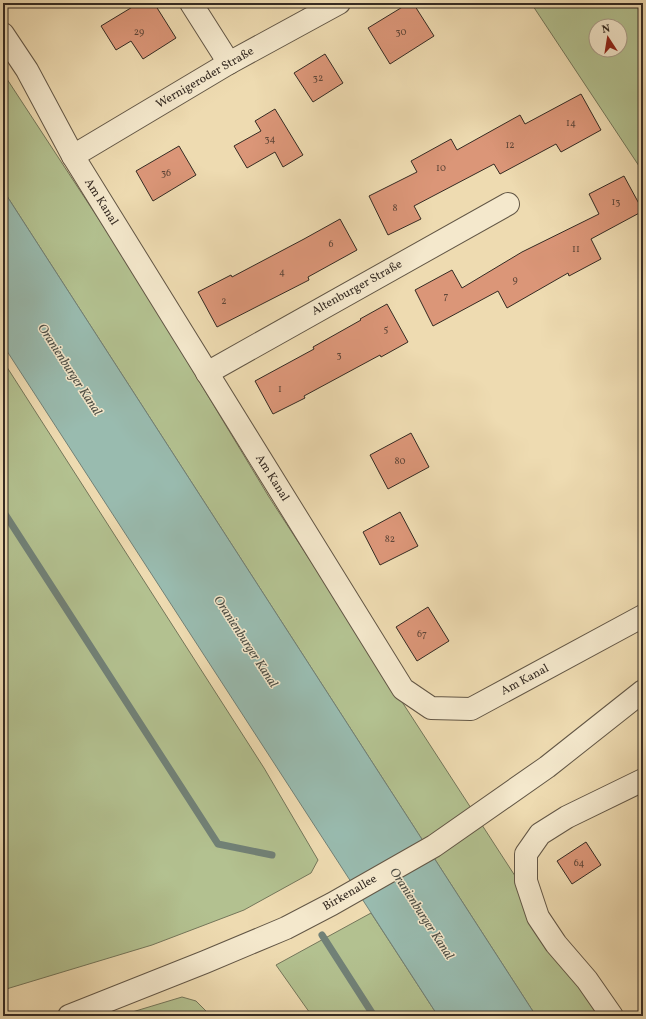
<svg xmlns="http://www.w3.org/2000/svg" width="646" height="1019" font-family="Vollkorn,serif">
<style>
.green{fill:#b3c190;stroke:#74765a;fill-rule:evenodd}
.water{fill:#99bbaf;stroke:#718177}
.lines{fill:none;stroke-linecap:round;stroke-linejoin:round}
.stream{stroke:#718177;stroke-width:7}
.building{fill:#db9678;stroke:#352b23}
.minor-casing{stroke:#635746;stroke-width:24}
.minor{stroke:#f4e8cc;stroke-width:22}
.labels{text-anchor:middle;dominant-baseline:central;stroke-width:3;stroke-linejoin:round;paint-order:stroke}
.number-label{font-size:10px;fill:#5e4638}
.street-label{font-size:12px;fill:#352b23;stroke:#f4e8cc}
.water-label{font-size:13px;font-style:italic;fill:#4e4f46;stroke:#f4e8cc}
</style>
<rect width="100%" height="100%" fill="#eedbb1"/>
<filter id="stains"><feTurbulence type="fractalNoise" baseFrequency=".005" numOctaves="4"/><feColorMatrix values="0 0 0 0 .2 0 0 0 0 .09 0 0 0 0 .02 0 0 0 .5 -.17"/></filter>
<radialGradient id="worn" r=".72"><stop offset=".6" stop-color="#630" stop-opacity="0"/><stop offset="1" stop-color="#630" stop-opacity=".3"/></radialGradient>
<g class="green">
<path d="M531 3H643V172ZM596 26H620V50H596Z"/>
<polygon points="3,73 132,270 269,497 606,1016 536,1016 3,190"/>
<polygon points="3,361 264,768 318,860 311,873 244,910 152,945 3,990"/>
<polygon points="371,913 438,1016 312,1016 276,965"/>
<polygon points="182,997 196,1001 206,1011 205,1016 119,1016"/>
</g>
<polygon class="water" points="3,190 536,1016 438,1016 3,345"/>
<g class="lines">
<g class="stream">
<polyline points="3,511 218,844 272,855"/>
<polyline points="322,935 374,1016"/>
</g>
</g>
<g class="building">
<polygon points="139,3 154,3 176,38 143,59 131,41 116,50 101,26"/>
<polygon points="409,3 413,3 434,36 390,64 368,28"/>
<polygon points="325,54 343,83 313,102 294,73"/>
<polygon points="581,94 601,130 561,152 556,144 500,174 494,164 414,206 421,219 388,235 369,196 417,172 411,161 451,139 457,150 520,115 525,124"/>
<polygon points="275,109 303,155 283,167 275,152 247,168 234,146 261,131 255,121"/>
<polygon points="179,146 196,175 153,201 136,171"/>
<polygon points="624,176 643,211 591,239 601,259 569,276 568,273 507,308 498,291 433,326 415,290 452,270 462,288 522,252 599,214 589,194"/>
<polygon points="340,219 357,250 308,277 309,280 217,327 198,292 231,275 232,277 304,239"/>
<polygon points="387,304 408,342 381,357 380,355 304,396 305,398 273,414 255,381 314,349 313,347 361,320 360,319"/>
<polygon points="411,433 429,467 388,489 370,455"/>
<polygon points="400,512 418,546 380,565 363,532"/>
<polygon points="428,607 449,641 417,661 396,627"/>
<polygon points="586,842 601,865 572,884 557,861"/>
</g>
<g class="lines">
<defs>
<g id="minor">
<polyline points="191,3 229,63"/>
<polyline points="3,34 27,70 73,156 403,689 431,708 471,709 643,616"/>
<polyline points="73,156 229,63 339,3"/>
<polyline points="207,373 508,204"/>
<polyline points="69,1016 205,962 286,928 332,904 434,846 547,767 643,691"/>
<polyline points="612,1016 587,980 556,944 538,917 526,881 526,854 540,834 567,817 643,780"/>
</g>
</defs>
<use href="#minor" class="minor-casing"/>
<use href="#minor" class="minor"/>
</g>
<g class="labels">
<g class="number-label">
<text x="139" y="32">29</text>
<text x="401" y="32">30</text>
<text x="318" y="78">32</text>
<text x="571" y="123">14</text>
<text x="270" y="139">34</text>
<text x="510" y="145">12</text>
<text x="441" y="168">10</text>
<text x="166" y="173">36</text>
<text x="616" y="202">13</text>
<text x="395" y="208">8</text>
<text x="331" y="244">6</text>
<text x="576" y="249">11</text>
<text x="282" y="272">4</text>
<text x="515" y="280">9</text>
<text x="446" y="296">7</text>
<text x="224" y="301">2</text>
<text x="386" y="329">5</text>
<text x="339" y="355">3</text>
<text x="280" y="389">1</text>
<text x="400" y="461">80</text>
<text x="390" y="539">82</text>
<text x="422" y="634">67</text>
<text x="579" y="863">64</text>
</g>
<g class="street-label">
<text transform="translate(205 78) rotate(-30)">Wernigeroder Straße</text>
<text transform="translate(101 202) rotate(58)">Am Kanal</text>
<text transform="translate(357 288) rotate(-29)">Altenburger Straße</text>
<text transform="translate(272 478) rotate(58)">Am Kanal</text>
<text transform="translate(525 680) rotate(-28)">Am Kanal</text>
<text transform="translate(350 893) rotate(-30)">Birkenallee</text>
</g>
<g class="water-label">
<text transform="translate(69 370) rotate(57)">Oranienburger Kanal</text>
<text transform="translate(245 642) rotate(57)">Oranienburger Kanal</text>
<text transform="translate(421 914) rotate(57)">Oranienburger Kanal</text>
</g>
</g>
<rect width="646" height="1019" fill="none" stroke="#eedbb1" stroke-width="16"/>
<rect x="4" y="4" width="638" height="1011" fill="none" stroke="#352b23" stroke-width="2"/>
<rect x="8" y="8" width="630" height="1003" fill="none" stroke="#352b23"/>
<g transform="translate(608 38) rotate(348)"><circle r="19" fill="#f4e8cc" stroke="#a89c88"/>
<path d="M0-3L7 15L0 10L-7 15Z" fill="#8f2418"/>
<text y="-6" font-size="11" font-weight="bold" text-anchor="middle" fill="#352b23">N</text>
</g>
<rect width="100%" height="100%" filter="url(#stains)"/>
<rect width="100%" height="100%" fill="url(#worn)"/>
</svg>
